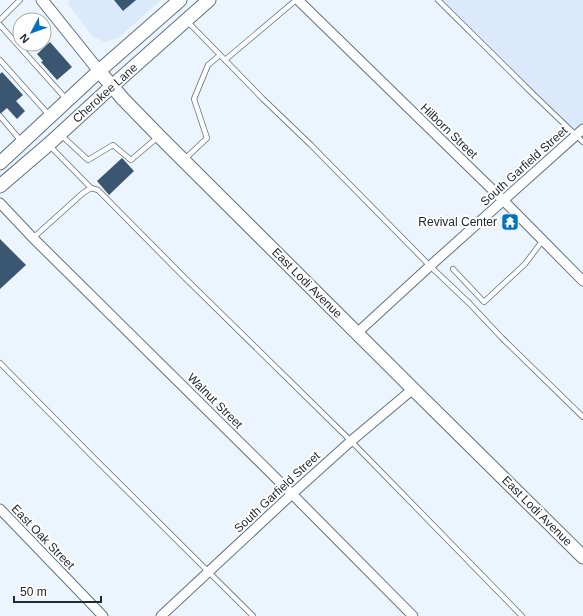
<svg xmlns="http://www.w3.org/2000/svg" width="583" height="616" font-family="Helvetica,sans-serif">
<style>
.built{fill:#daeafa}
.building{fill:#3b5670}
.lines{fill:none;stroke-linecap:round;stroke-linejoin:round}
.service-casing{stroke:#607284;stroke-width:6}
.minor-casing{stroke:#607284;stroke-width:11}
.tertiary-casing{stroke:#607284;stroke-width:13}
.secondary-casing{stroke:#607284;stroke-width:15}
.service{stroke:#fff;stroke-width:4.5}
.minor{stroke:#fff;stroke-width:9}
.tertiary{stroke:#fff;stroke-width:11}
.secondary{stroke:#fff;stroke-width:13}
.labels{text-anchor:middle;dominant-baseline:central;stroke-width:4;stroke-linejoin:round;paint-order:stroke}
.street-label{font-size:12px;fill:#222a31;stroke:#fff}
.poi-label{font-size:12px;fill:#222a31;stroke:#fff;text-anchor:end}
</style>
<rect width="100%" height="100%" fill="#ecf5fd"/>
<g class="built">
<polygon points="69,0 161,0 118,38 105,42 93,37 68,4"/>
<polygon points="441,0 583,0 583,124 575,131"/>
</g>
<g class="building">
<polygon points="114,0 136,0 123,11"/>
<polygon points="50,42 72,67 57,80 41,62 43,61 37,54"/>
<polygon points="2,72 23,95 16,101 25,111 17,119 7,108 0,114 0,74"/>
<polygon points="122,158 134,171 109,195 97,181"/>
<polygon points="0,239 26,265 0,289"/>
</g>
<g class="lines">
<defs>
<g id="service">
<polyline points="438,0 534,95 583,142"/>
<polyline points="0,20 20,0"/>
<polyline points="187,21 263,99 311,145 430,266 470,304 502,338 583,417"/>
<polyline points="0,25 67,100"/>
<polyline points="0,60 49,115"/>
<polyline points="225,60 296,0"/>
<polyline points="0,116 21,141"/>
<polyline points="61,135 88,160 113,145 131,160 158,137"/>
<polyline points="50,146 91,188"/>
<polyline points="185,159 207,138 194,99 208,65 220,55"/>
<polyline points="33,238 83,193 91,188 98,190 185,278 351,441 522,616"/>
<polyline points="453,269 484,302 525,264 543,240"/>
<polyline points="0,363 93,457 253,616"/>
</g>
<g id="minor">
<polyline points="298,0 503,200 583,281"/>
<polyline points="0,203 33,238 292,494 413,616"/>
<polyline points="357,333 430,266 583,129"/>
<polyline points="0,509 103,616"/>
<polyline points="161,616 292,494 351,441 413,389"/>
</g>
<polyline id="tertiary" points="42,0 99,71"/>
<g id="secondary">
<polyline points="99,71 123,99 159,136 413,389 583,557"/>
<polyline points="0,163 99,71 180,0"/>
<polyline points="0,186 49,144 111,87 209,0"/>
</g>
</defs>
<use href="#service" class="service-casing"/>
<use href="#minor" class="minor-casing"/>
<use href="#tertiary" class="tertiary-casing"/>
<use href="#secondary" class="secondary-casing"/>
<use href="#service" class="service"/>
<use href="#minor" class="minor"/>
<use href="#tertiary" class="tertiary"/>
<use href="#secondary" class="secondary"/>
</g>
<defs>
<symbol id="temple-square" viewBox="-11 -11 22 22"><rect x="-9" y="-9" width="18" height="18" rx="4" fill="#0272bd" stroke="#fff"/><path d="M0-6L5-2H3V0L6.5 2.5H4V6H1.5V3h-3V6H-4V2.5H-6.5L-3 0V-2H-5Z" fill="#fff"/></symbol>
</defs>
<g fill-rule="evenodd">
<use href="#temple-square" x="500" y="212" width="20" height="20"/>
</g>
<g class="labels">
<g class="street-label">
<text transform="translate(105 93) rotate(-42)">Cherokee Lane</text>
<text transform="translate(449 131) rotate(44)">Hilborn Street</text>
<text transform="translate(524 166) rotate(-42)">South Garfield Street</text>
<text transform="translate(307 283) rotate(45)">East Lodi Avenue</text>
<text transform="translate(215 401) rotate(45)">Walnut Street</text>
<text transform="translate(277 492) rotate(-43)">South Garfield Street</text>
<text transform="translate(537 511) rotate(45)">East Lodi Avenue</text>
<text transform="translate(43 537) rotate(46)">East Oak Street</text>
</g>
<g class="poi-label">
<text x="497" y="222">Revival Center</text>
</g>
</g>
<g transform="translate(32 32) rotate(229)"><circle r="19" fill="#ffffff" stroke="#a7aaad"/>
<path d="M0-3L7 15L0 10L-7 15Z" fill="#0272bd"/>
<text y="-6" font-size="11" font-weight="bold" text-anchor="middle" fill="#222a31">N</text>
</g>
<path d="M14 596v6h87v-6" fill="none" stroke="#222a31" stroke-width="2"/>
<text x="20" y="596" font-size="12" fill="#222a31" stroke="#ffffff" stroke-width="3" paint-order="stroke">50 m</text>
</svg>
